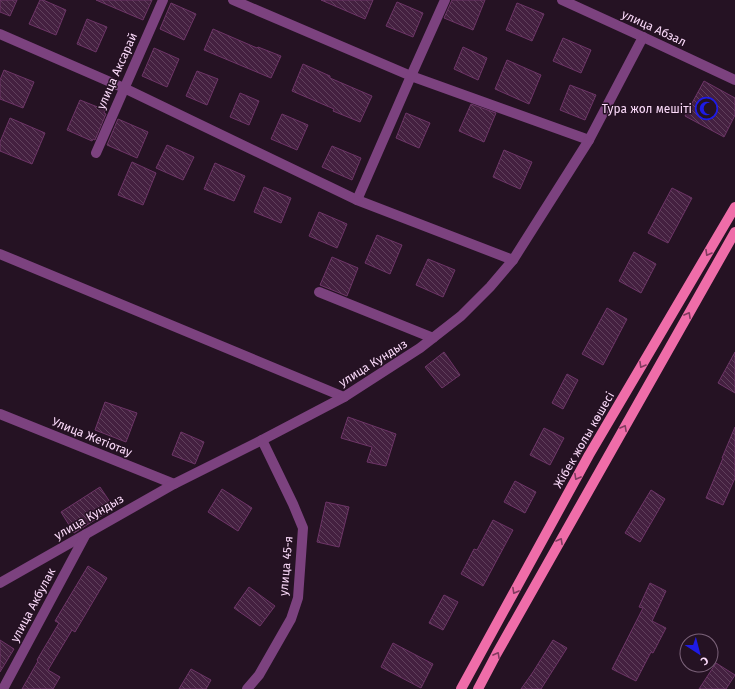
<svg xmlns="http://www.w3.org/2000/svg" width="735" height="689" font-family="'Fira Sans',sans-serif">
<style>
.building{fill:url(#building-back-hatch);stroke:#6d3567}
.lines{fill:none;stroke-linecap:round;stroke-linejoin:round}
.minor{stroke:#7c427f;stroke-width:10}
.major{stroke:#ef6da9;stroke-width:10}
.oneway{stroke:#803b5f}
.labels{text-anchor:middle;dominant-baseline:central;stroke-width:3;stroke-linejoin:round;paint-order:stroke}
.street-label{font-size:12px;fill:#fbdafa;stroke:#251223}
.poi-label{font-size:12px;fill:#fbdafa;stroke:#251223;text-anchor:end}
</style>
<defs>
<pattern id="building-back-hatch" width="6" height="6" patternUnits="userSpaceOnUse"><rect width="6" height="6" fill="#442040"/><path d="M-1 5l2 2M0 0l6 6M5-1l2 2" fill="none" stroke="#60405c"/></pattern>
</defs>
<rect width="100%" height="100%" fill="#251223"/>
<g class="building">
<polygon points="0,0 17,0 10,16 0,12"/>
<polygon points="40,0 43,0 66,10 56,35 29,24"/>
<polygon points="96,0 152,0 143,20"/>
<polygon points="321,0 373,0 365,19"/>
<polygon points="452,0 485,0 473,30 444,18"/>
<polygon points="397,2 423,13 413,37 386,26"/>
<polygon points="171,3 196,14 184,40 160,29"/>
<polygon points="517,3 544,14 532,41 506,30"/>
<polygon points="87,19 107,27 96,52 77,44"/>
<polygon points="213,29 257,48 258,47 281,56 271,78 204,50"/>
<polygon points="563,38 591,50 581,73 553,61"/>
<polygon points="463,47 487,58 478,80 454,69"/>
<polygon points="154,48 179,59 167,87 142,76"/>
<polygon points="507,60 541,75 529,104 495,89"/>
<polygon points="303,64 330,76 330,78 372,96 360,122 333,111 334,109 292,91"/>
<polygon points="4,70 34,82 23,108 0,99 0,80"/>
<polygon points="197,71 218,79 207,105 186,96"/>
<polygon points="704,81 735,98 735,115 724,137 685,116"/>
<polygon points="570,85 596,95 585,120 560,110"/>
<polygon points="240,93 259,101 249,125 230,117"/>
<polygon points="80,100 105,110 104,113 106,114 95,140 93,139 92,141 67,130"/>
<polygon points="471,104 496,113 484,142 459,131"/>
<polygon points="406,113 430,123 419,148 396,138"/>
<polygon points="282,114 308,125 297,150 271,139"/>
<polygon points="10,118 45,133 32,164 0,151 0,142"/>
<polygon points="118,119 148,132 137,158 107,145"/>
<polygon points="167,145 194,157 183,180 156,168"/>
<polygon points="332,146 361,158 352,180 322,167"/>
<polygon points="504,150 532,162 520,189 493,177"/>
<polygon points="132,162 156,173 143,205 118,195"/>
<polygon points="215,163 245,176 234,201 204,189"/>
<polygon points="264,187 291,198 281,223 254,212"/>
<polygon points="672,188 692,198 668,243 648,233"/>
<polygon points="319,212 347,224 337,248 309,236"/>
<polygon points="377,235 402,245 390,274 365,263"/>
<polygon points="634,252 656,264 641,293 619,281"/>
<polygon points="332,257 358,268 347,296 320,285"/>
<polygon points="428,259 455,270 443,297 416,285"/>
<polygon points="607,308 627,319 603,365 582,354"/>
<polygon points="444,352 460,375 442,388 425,367"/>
<polygon points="735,352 735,393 718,383"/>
<polygon points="567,374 578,380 563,409 552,403"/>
<polygon points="105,402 137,413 126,442 95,430"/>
<polygon points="348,417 396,434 386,466 367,462 372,447 341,438"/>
<polygon points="735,427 735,478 723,505 706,498 723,458 722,458"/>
<polygon points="544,428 564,438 550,465 530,455"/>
<polygon points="181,432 204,442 195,464 172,455"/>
<polygon points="515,481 536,492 525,513 504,502"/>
<polygon points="100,487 114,508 74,533 61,512"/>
<polygon points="222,489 252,508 238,531 208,512"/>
<polygon points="651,490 665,499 640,542 625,533"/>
<polygon points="326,502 349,507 339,547 317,542"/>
<polygon points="493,520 513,530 483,586 461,574 474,549 477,550"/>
<polygon points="88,566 107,578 75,632 72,630 48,670 60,677 53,689 22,689 38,661 37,660 59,623 55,621"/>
<polygon points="650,583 666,591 652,621 666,628 653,653 651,652 636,681 612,669 643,608 639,607"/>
<polygon points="249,587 275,606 260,626 234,608"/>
<polygon points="444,595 458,602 443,630 429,623"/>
<polygon points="0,640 14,649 0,672"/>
<polygon points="553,640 567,648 541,689 521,689 533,672"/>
<polygon points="393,643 433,664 421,688 381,667"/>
<polygon points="716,663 735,675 726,689 699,689"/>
<polygon points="191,669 211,680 206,689 179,689"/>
</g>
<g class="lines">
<g class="minor">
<polyline points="233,0 411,76 589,140"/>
<polyline points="562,0 643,37 735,80"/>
<polyline points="0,34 124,88 357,200 513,260"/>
<polyline points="96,153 163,0"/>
<polyline points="357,200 411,76 445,0"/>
<polyline points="0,254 344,397"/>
<polyline points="319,292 433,338"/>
<polyline points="0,414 174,484"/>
<polyline points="0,583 174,484 262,440 344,397 420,348 461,316 490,287 513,260 589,140 643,37"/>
<polyline points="3,689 86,534"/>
<polyline points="247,689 259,675 291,619 298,598 303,528 293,504 262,440"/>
</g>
<g class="major">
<polyline points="461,689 589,455 735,207"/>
<polyline points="478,689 497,653 735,232"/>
</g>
</g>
<defs><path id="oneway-chevron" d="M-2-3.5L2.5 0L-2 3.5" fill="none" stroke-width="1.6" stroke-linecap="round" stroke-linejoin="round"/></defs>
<g class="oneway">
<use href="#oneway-chevron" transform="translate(708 253) rotate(120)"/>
<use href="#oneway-chevron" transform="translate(688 315) rotate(-61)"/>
<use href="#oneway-chevron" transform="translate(642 365) rotate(120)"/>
<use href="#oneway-chevron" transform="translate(624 428) rotate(-61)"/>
<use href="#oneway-chevron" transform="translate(577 477) rotate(119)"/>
<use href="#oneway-chevron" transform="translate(560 541) rotate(-61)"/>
<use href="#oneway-chevron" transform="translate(515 591) rotate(119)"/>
<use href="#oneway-chevron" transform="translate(497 655) rotate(-61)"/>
</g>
<defs>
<symbol id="mosque-ring" viewBox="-11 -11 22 22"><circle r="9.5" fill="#251223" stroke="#1e1be6" stroke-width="1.5"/><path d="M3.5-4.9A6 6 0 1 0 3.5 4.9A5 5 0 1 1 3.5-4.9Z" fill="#1e1be6"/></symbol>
</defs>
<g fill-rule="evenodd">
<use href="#mosque-ring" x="694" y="96" width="25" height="25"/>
</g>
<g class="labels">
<g class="street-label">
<text transform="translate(654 28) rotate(25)">улица Абзал</text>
<text transform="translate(117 71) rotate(-66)">улица Аксарай</text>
<text transform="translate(373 363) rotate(-32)">улица Кундыз</text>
<text transform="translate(92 437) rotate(22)">Улица Жетіотау</text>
<text transform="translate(584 440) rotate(-60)">Жібек жолы көшесі</text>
<text transform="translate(89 517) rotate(-30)">улица Кундыз</text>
<text transform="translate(286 566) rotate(-85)">улица 45-я</text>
<text transform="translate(33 605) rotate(-62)">улица Акбулак</text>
</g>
<g class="poi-label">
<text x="692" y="109">Тура жол мешіті</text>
</g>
</g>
<g transform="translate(699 653) rotate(144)"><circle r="19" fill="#251223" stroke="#7b6279"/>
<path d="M0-3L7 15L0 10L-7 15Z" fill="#1e1be6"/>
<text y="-6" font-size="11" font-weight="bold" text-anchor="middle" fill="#fbdafa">С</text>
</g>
</svg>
